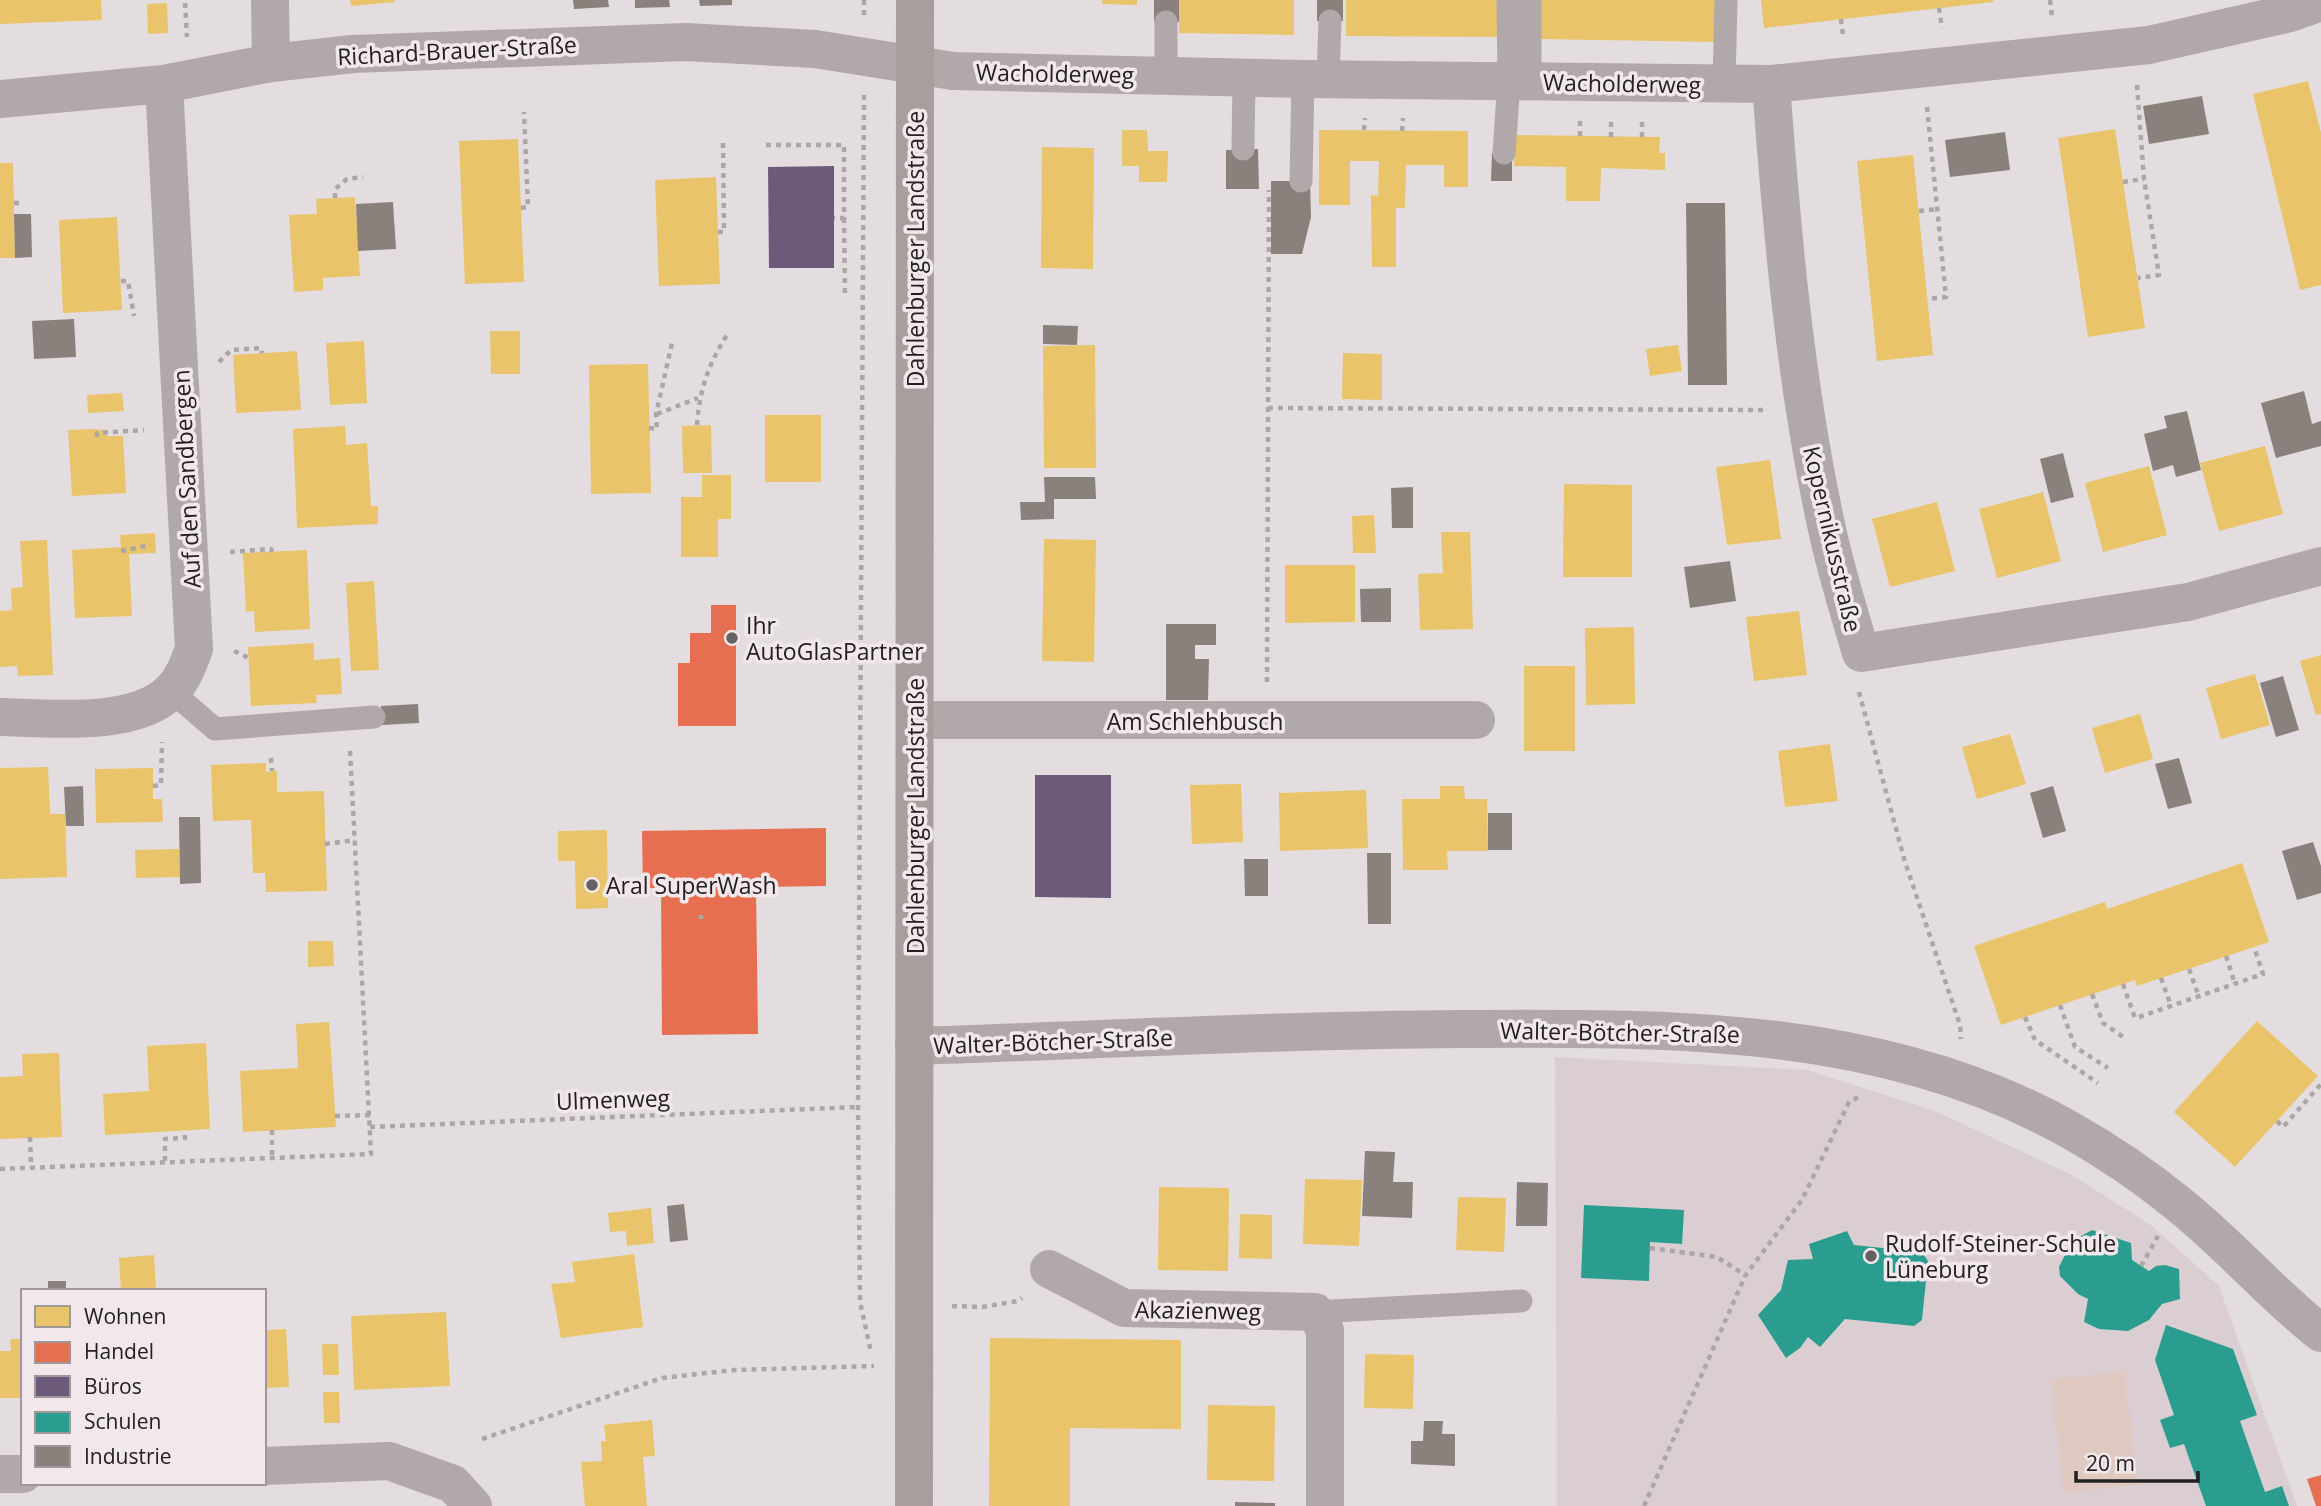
<svg xmlns="http://www.w3.org/2000/svg" width="2321" height="1506" font-family="'Open Sans',sans-serif">
<style>
.built{fill:#daced2}
.garden{fill:#e0c9c0}
.homes{fill:#e9c46a}
.shops{fill:#e76f51}
.offices{fill:#6d597a}
.schools{fill:#2a9d8f}
.industry{fill:#8a817c}
.lines{fill:none;stroke-linecap:round;stroke-linejoin:round}
.path{stroke:#aca6a7;stroke-width:4.5;stroke-dasharray:5 5;stroke-linecap:butt}
.lane{stroke:#b1a8a9;stroke-width:23}
.street{stroke:#b1a8a9;stroke-width:38}
.secondary{stroke:#a89e9e;stroke-width:38}
.poi-dot{fill:#666264;stroke:#f2e8eb;stroke-width:2.5}
.labels{text-anchor:middle;dominant-baseline:central;stroke-width:7;stroke-linejoin:round;paint-order:stroke}
.street-label{font-size:23px;fill:#232021;stroke:#f2e8eb}
.poi-label{font-size:23px;fill:#232021;stroke:#f2e8eb;text-anchor:start}
</style>
<rect width="100%" height="100%" fill="#e3dddf"/>
<polygon class="built" points="1555,1057 1807,1070 1935,1111 2072,1175 2152,1226 2219,1286 2297,1506 1557,1506"/>
<polygon class="garden" points="2124,1371 2138,1485 2064,1493 2051,1380"/>
<g class="homes">
<polygon points="0,0 101,0 102,20 0,24"/>
<polygon points="350,0 394,0 395,2 351,6"/>
<polygon points="1102,0 1137,0 1137,5 1102,4"/>
<polygon points="1179,0 1294,0 1294,35 1179,33"/>
<polygon points="1346,0 1503,0 1503,37 1346,36"/>
<polygon points="1541,0 1718,0 1717,42 1540,39"/>
<polygon points="1761,0 1993,0 1993,2 1764,28"/>
<polygon points="167,3 168,33 148,34 147,4"/>
<polygon points="2308,81 2321,133 2321,285 2300,290 2253,94"/>
<polygon points="2115,129 2145,328 2088,337 2058,138"/>
<polygon points="1122,130 1147,130 1148,151 1168,151 1167,182 1139,182 1139,166 1122,166"/>
<polygon points="1319,130 1468,131 1468,187 1444,187 1444,165 1406,165 1405,208 1396,208 1396,267 1372,267 1371,195 1378,196 1379,161 1350,161 1350,205 1319,205"/>
<polygon points="1515,135 1660,137 1659,153 1665,153 1665,170 1601,168 1600,201 1566,201 1566,167 1514,166"/>
<polygon points="518,139 524,282 465,284 459,141"/>
<polygon points="1042,147 1094,148 1093,269 1041,268"/>
<polygon points="1913,155 1933,355 1877,361 1857,161"/>
<polygon points="0,163 13,163 15,258 0,258"/>
<polygon points="716,177 720,284 659,286 655,180"/>
<polygon points="355,197 360,276 323,278 323,290 294,292 289,215 317,214 316,199"/>
<polygon points="117,217 122,310 63,313 59,220"/>
<polygon points="490,331 520,331 520,374 491,374"/>
<polygon points="364,341 367,403 330,405 326,343"/>
<polygon points="1095,345 1096,468 1044,468 1043,346"/>
<polygon points="1678,345 1682,371 1650,376 1646,349"/>
<polygon points="297,351 301,410 236,413 233,355"/>
<polygon points="1343,353 1382,354 1382,400 1342,399"/>
<polygon points="648,364 651,493 591,494 589,365"/>
<polygon points="122,393 124,411 88,413 87,395"/>
<rect x="765" y="415" width="56" height="67"/>
<polygon points="711,425 712,473 683,473 682,426"/>
<polygon points="345,426 346,445 367,443 371,506 378,506 378,524 297,528 293,429"/>
<polygon points="93,429 106,430 107,436 123,436 126,493 72,496 68,430"/>
<polygon points="2265,446 2283,514 2219,531 2200,463"/>
<polygon points="1770,460 1781,539 1727,545 1716,467"/>
<polygon points="2149,466 2167,535 2103,552 2085,483"/>
<polygon points="702,475 731,475 731,519 718,519 718,557 681,557 681,497 702,497"/>
<polygon points="1564,484 1632,485 1632,577 1563,577"/>
<polygon points="2043,492 2061,561 1997,578 1979,509"/>
<polygon points="1937,502 1955,571 1890,587 1872,519"/>
<polygon points="1374,515 1376,553 1353,553 1352,516"/>
<polygon points="1441,532 1470,532 1473,629 1420,630 1418,574 1443,573"/>
<polygon points="155,533 156,553 129,554 132,616 75,618 72,550 121,547 120,535"/>
<polygon points="1044,539 1096,540 1094,662 1042,661"/>
<polygon points="47,540 53,675 18,676 17,666 0,667 0,611 12,610 11,588 23,587 20,541"/>
<polygon points="307,550 310,629 255,632 254,611 246,612 243,553"/>
<polygon points="1285,565 1355,565 1355,622 1285,623"/>
<polygon points="374,581 379,670 351,671 346,583"/>
<polygon points="1799,611 1807,675 1754,681 1746,617"/>
<polygon points="1634,627 1635,704 1586,705 1585,628"/>
<polygon points="314,643 314,660 340,658 342,694 316,695 317,703 251,706 248,647"/>
<polygon points="2321,655 2321,714 2316,715 2300,661"/>
<rect x="1524" y="666" width="51" height="85"/>
<polygon points="2255,674 2270,725 2221,739 2206,688"/>
<polygon points="2140,714 2153,759 2105,773 2092,728"/>
<polygon points="2010,734 2026,784 1977,799 1962,747"/>
<polygon points="1830,744 1838,801 1785,807 1778,751"/>
<polygon points="266,763 266,772 277,771 277,792 324,791 327,891 266,892 265,873 253,873 251,820 213,821 211,765"/>
<polygon points="48,767 50,814 65,814 67,877 0,879 0,768"/>
<polygon points="153,768 153,799 162,799 163,822 96,823 95,769"/>
<polygon points="1241,784 1243,842 1192,844 1190,785"/>
<polygon points="1440,786 1464,786 1465,799 1487,799 1488,851 1447,851 1448,870 1403,870 1402,799 1440,799"/>
<polygon points="1366,790 1368,848 1280,851 1279,793"/>
<polygon points="607,830 608,908 576,909 575,861 558,861 558,831"/>
<polygon points="179,849 180,877 136,878 135,850"/>
<polygon points="2242,863 2269,942 2137,986 2135,980 2001,1025 1974,946 2105,902 2107,909"/>
<polygon points="308,941 333,941 334,966 308,967"/>
<polygon points="2257,1021 2318,1076 2235,1167 2174,1112"/>
<polygon points="329,1022 336,1127 243,1132 240,1071 298,1068 296,1024"/>
<polygon points="206,1043 210,1129 105,1135 103,1094 149,1091 147,1046"/>
<polygon points="59,1053 62,1137 0,1139 0,1077 23,1076 22,1054"/>
<polygon points="1305,1179 1362,1180 1359,1246 1303,1244"/>
<polygon points="1159,1187 1229,1188 1228,1271 1158,1270"/>
<polygon points="1458,1197 1506,1198 1504,1252 1456,1250"/>
<polygon points="651,1208 654,1243 627,1246 626,1231 610,1232 608,1213"/>
<polygon points="1240,1214 1272,1215 1272,1259 1239,1258"/>
<polygon points="634,1254 643,1327 561,1338 551,1284 575,1282 572,1262"/>
<polygon points="154,1255 156,1291 121,1291 119,1258"/>
<polygon points="446,1312 450,1386 354,1390 351,1316"/>
<polygon points="286,1329 289,1387 264,1388 267,1330"/>
<polygon points="990,1338 1181,1340 1181,1429 1070,1428 1070,1506 989,1506"/>
<polygon points="10,1339 23,1339 23,1398 0,1398 0,1351 11,1351"/>
<polygon points="322,1344 338,1344 339,1375 323,1375"/>
<polygon points="1365,1354 1414,1355 1413,1409 1364,1408"/>
<polygon points="323,1392 339,1392 340,1423 324,1423"/>
<polygon points="1208,1405 1275,1406 1274,1481 1207,1480"/>
<polygon points="652,1420 655,1456 643,1457 647,1506 585,1506 581,1462 602,1461 601,1441 606,1441 604,1425"/>
</g>
<g class="shops">
<polygon points="711,605 736,605 736,726 678,726 678,663 690,663 690,633 711,633"/>
<polygon points="826,828 826,886 756,887 758,1034 662,1035 661,888 643,888 642,831"/>
<polygon points="2321,1475 2321,1506 2316,1506 2307,1479"/>
</g>
<g class="offices">
<polygon points="834,166 834,268 769,268 768,167"/>
<polygon points="1035,775 1111,775 1111,898 1035,897"/>
</g>
<g class="schools">
<polygon points="1584,1205 1684,1210 1682,1244 1650,1242 1649,1281 1581,1278"/>
<polygon points="2092,1230 2131,1243 2132,1260 2149,1271 2156,1266 2165,1265 2179,1269 2180,1299 2162,1304 2149,1320 2128,1331 2099,1329 2084,1322 2088,1299 2078,1294 2060,1276 2059,1267 2072,1241"/>
<polygon points="1847,1231 1854,1245 1922,1252 1928,1261 1922,1320 1914,1326 1845,1319 1820,1347 1808,1337 1800,1348 1786,1358 1758,1315 1781,1290 1788,1260 1813,1259 1809,1244"/>
<polygon points="2166,1325 2233,1349 2257,1415 2240,1421 2265,1492 2282,1486 2289,1506 2206,1506 2184,1444 2170,1448 2160,1420 2174,1415 2155,1360"/>
</g>
<g class="industry">
<polygon points="573,0 608,0 609,7 574,9"/>
<polygon points="635,0 669,0 670,7 635,8"/>
<polygon points="699,0 732,0 732,5 700,6"/>
<rect x="1154" y="0" width="25" height="22"/>
<rect x="1317" y="0" width="26" height="21"/>
<polygon points="2202,96 2209,134 2149,144 2143,106"/>
<polygon points="2005,132 2010,170 1950,177 1945,140"/>
<polygon points="1258,149 1259,189 1226,189 1226,150"/>
<polygon points="1492,153 1512,153 1512,181 1491,181"/>
<polygon points="1271,181 1310,181 1311,217 1302,254 1271,254"/>
<polygon points="393,202 396,249 358,251 356,204"/>
<polygon points="1686,203 1725,203 1727,385 1688,385"/>
<polygon points="14,214 31,214 32,257 15,258"/>
<polygon points="74,319 76,357 34,359 32,321"/>
<polygon points="1043,325 1078,326 1077,345 1043,344"/>
<polygon points="2304,391 2312,424 2321,421 2321,446 2276,458 2261,403"/>
<polygon points="2187,411 2201,470 2176,477 2173,465 2153,471 2144,434 2167,428 2164,416"/>
<polygon points="2063,453 2074,497 2051,503 2040,459"/>
<polygon points="1044,477 1095,477 1096,499 1054,499 1054,519 1021,520 1020,502 1045,502"/>
<polygon points="1413,487 1413,528 1392,528 1391,488"/>
<polygon points="1730,561 1736,601 1690,608 1684,567"/>
<polygon points="1391,588 1391,622 1361,622 1360,589"/>
<polygon points="1166,624 1216,624 1216,645 1195,645 1195,659 1209,659 1208,700 1166,700"/>
<polygon points="2283,676 2299,730 2276,737 2260,683"/>
<polygon points="418,704 419,723 382,725 381,706"/>
<polygon points="2179,758 2192,803 2168,809 2155,764"/>
<polygon points="83,786 84,826 66,826 64,787"/>
<polygon points="2053,786 2066,831 2043,838 2030,793"/>
<rect x="1488" y="813" width="24" height="37"/>
<polygon points="179,817 200,817 201,883 180,884"/>
<polygon points="2313,842 2321,866 2321,893 2297,900 2282,851"/>
<polygon points="1367,853 1391,853 1391,924 1368,924"/>
<polygon points="1244,859 1268,859 1268,896 1245,896"/>
<polygon points="1365,1151 1395,1152 1393,1182 1413,1182 1412,1218 1362,1216"/>
<polygon points="1517,1182 1548,1183 1547,1226 1516,1226"/>
<polygon points="684,1204 688,1240 670,1242 667,1206"/>
<rect x="48" y="1281" width="18" height="10"/>
<polygon points="1424,1421 1443,1421 1442,1434 1455,1434 1455,1466 1411,1464 1411,1441 1423,1441"/>
<polygon points="1235,1502 1275,1503 1275,1506 1235,1506"/>
</g>
<g class="lines">
<g class="path">
<polyline points="864,0 864,17"/>
<polyline points="2050,0 2052,17"/>
<polyline points="185,3 187,37"/>
<polyline points="1939,8 1942,28"/>
<polyline points="1841,19 1843,36"/>
<polyline points="2137,85 2144,179 2159,275 2138,278"/>
<polyline points="864,95 858,1107 860,1302 871,1352"/>
<polyline points="1927,107 1946,297 1928,299"/>
<polyline points="1364,130 1365,118"/>
<polyline points="1402,131 1403,118"/>
<polyline points="1580,136 1580,121"/>
<polyline points="1611,137 1611,120"/>
<polyline points="1642,137 1642,121"/>
<polyline points="766,145 844,145 844,218 834,218"/>
<polyline points="2123,182 2144,179"/>
<polyline points="335,198 335,189 347,179 363,177"/>
<polyline points="14,203 22,203"/>
<polyline points="521,208 528,207 524,112"/>
<polyline points="1919,211 1938,209"/>
<polyline points="844,218 845,296"/>
<polyline points="718,232 724,232 723,138"/>
<polyline points="121,281 128,281 134,316"/>
<polyline points="219,362 231,350 261,348 262,353"/>
<polyline points="1268,408 1764,410"/>
<polyline points="657,414 698,398"/>
<path d="M697 425C699 391 709 363 727 335"/>
<polyline points="649,428 657,429 656,414 672,343"/>
<polyline points="97,437 97,433 144,430"/>
<polyline points="121,551 151,545"/>
<polyline points="230,552 271,549 272,552"/>
<polyline points="234,651 249,658"/>
<polyline points="1267,682 1269,190"/>
<polyline points="1859,692 1905,862 1960,1025 1961,1039"/>
<polyline points="271,758 272,771"/>
<polyline points="153,786 161,785 162,742"/>
<polyline points="325,844 355,840"/>
<polyline points="701,919 701,915"/>
<polyline points="2226,956 2235,984"/>
<polyline points="2189,969 2199,997"/>
<polyline points="2161,978 2171,1006"/>
<polyline points="2123,984 2136,1021"/>
<polyline points="2092,994 2103,1023 2126,1039"/>
<polyline points="2060,1005 2075,1047 2108,1068"/>
<polyline points="2025,1017 2035,1040 2098,1083"/>
<polyline points="2139,1017 2263,974 2254,947"/>
<polyline points="335,1116 370,1115"/>
<polyline points="2277,1121 2283,1127 2321,1084"/>
<polyline points="370,1127 858,1107"/>
<polyline points="272,1130 272,1158"/>
<polyline points="30,1137 31,1167"/>
<polyline points="165,1161 165,1139 185,1138 184,1131"/>
<polyline points="0,1169 371,1154 350,750"/>
<polyline points="1650,1248 1717,1257 1745,1275"/>
<polyline points="2141,1266 2158,1236"/>
<polyline points="952,1306 982,1307 1018,1301 1022,1298"/>
<polyline points="482,1439 662,1378 734,1370 874,1366"/>
<polyline points="1644,1506 1745,1276 1802,1200 1849,1102 1859,1097"/>
</g>
<g class="lane">
<polyline points="1166,22 1166,76"/>
<polyline points="1328,79 1330,21"/>
<polyline points="1530,82 1530,0"/>
<polyline points="1724,84 1726,0"/>
<polyline points="1243,149 1244,78"/>
<polyline points="1504,153 1509,81 1508,0"/>
<polyline points="1301,181 1303,79"/>
<polyline points="171,691 215,729 374,717"/>
<polyline points="1315,1312 1521,1301"/>
</g>
<g class="street">
<polyline points="270,0 271,63"/>
<path d="M1771 84C1782 233 1795 383 1827 529 1836 571 1849 612 1861 653L2188 602 2321 566"/>
<polyline points="0,99 164,84 271,63 353,54 686,42 815,49 953,71 1303,79 1771,84 2149,45 2290,13 2321,2"/>
<path d="M0 717C48 718 135 728 171 691 183 680 188 664 194 649L164 84"/>
<polyline points="915,720 1476,720"/>
<path d="M914 1046C1097 1040 1280 1030 1463 1029 1671 1028 1883 1025 2070 1130 2107 1151 2144 1176 2176 1202 2227 1242 2270 1293 2321 1333"/>
<polyline points="1049,1269 1124,1308 1315,1312 1325,1330 1325,1506"/>
<polyline points="264,1466 389,1461 453,1484 473,1506"/>
<polyline points="0,1474 23,1474"/>
</g>
<polyline class="secondary" points="914,1506 915,0"/>
</g>
<g class="poi-dot">
<circle cx="732" cy="638" r="7"/>
<circle cx="592" cy="885" r="7"/>
<circle cx="1871" cy="1256" r="7"/>
</g>
<g class="labels">
<g class="street-label">
<text transform="translate(457 50) rotate(-3)">Richard-Brauer-Straße</text>
<text transform="translate(1055 73) rotate(1)">Wacholderweg</text>
<text transform="translate(1622 83) rotate(1)">Wacholderweg</text>
<text transform="translate(915 249) rotate(-90)">Dahlenburger Landstraße</text>
<text transform="translate(186 479) rotate(-93)">Auf den Sandbergen</text>
<text transform="translate(1833 539) rotate(77)">Kopernikusstraße</text>
<text x="1195" y="721">Am Schlehbusch</text>
<text transform="translate(915 816) rotate(-90)">Dahlenburger Landstraße</text>
<text transform="translate(1620 1032) rotate(1)">Walter-Bötcher-Straße</text>
<text transform="translate(1053 1041) rotate(-2)">Walter-Bötcher-Straße</text>
<text transform="translate(613 1099) rotate(-2)">Ulmenweg</text>
<text transform="translate(1198 1310) rotate(1)">Akazienweg</text>
</g>
<g class="poi-label">
<text x="746" y="625">Ihr<tspan x="746" dy="26">AutoGlasPartner</tspan></text>
<text x="606" y="885">Aral SuperWash</text>
<text x="1885" y="1243">Rudolf-Steiner-Schule<tspan x="1885" dy="26">Lüneburg</tspan></text>
</g>
</g>
<rect x="21" y="1289" width="245" height="196" fill="#f2e8eb" stroke="#9f989a" stroke-width="2"/>
<rect x="35" y="1306" width="35" height="21" fill="#e9c46a" stroke="#9f989a" stroke-width="2"/>
<text x="84" y="1324" font-size="21" fill="#232021">Wohnen</text>
<rect x="35" y="1342" width="35" height="21" fill="#e76f51" stroke="#9f989a" stroke-width="2"/>
<text x="84" y="1359" font-size="21" fill="#232021">Handel</text>
<rect x="35" y="1376" width="35" height="21" fill="#6d597a" stroke="#9f989a" stroke-width="2"/>
<text x="84" y="1394" font-size="21" fill="#232021">Büros</text>
<rect x="35" y="1412" width="35" height="21" fill="#2a9d8f" stroke="#9f989a" stroke-width="2"/>
<text x="84" y="1429" font-size="21" fill="#232021">Schulen</text>
<rect x="35" y="1446" width="35" height="21" fill="#8a817c" stroke="#9f989a" stroke-width="2"/>
<text x="84" y="1464" font-size="21" fill="#232021">Industrie</text>
<path d="M2076 1471v10h122v-10" fill="none" stroke="#232021" stroke-width="3.5"/>
<text x="2086" y="1471" font-size="21" fill="#232021" stroke="#f2e8eb" stroke-width="5" paint-order="stroke">20 m</text>
</svg>
